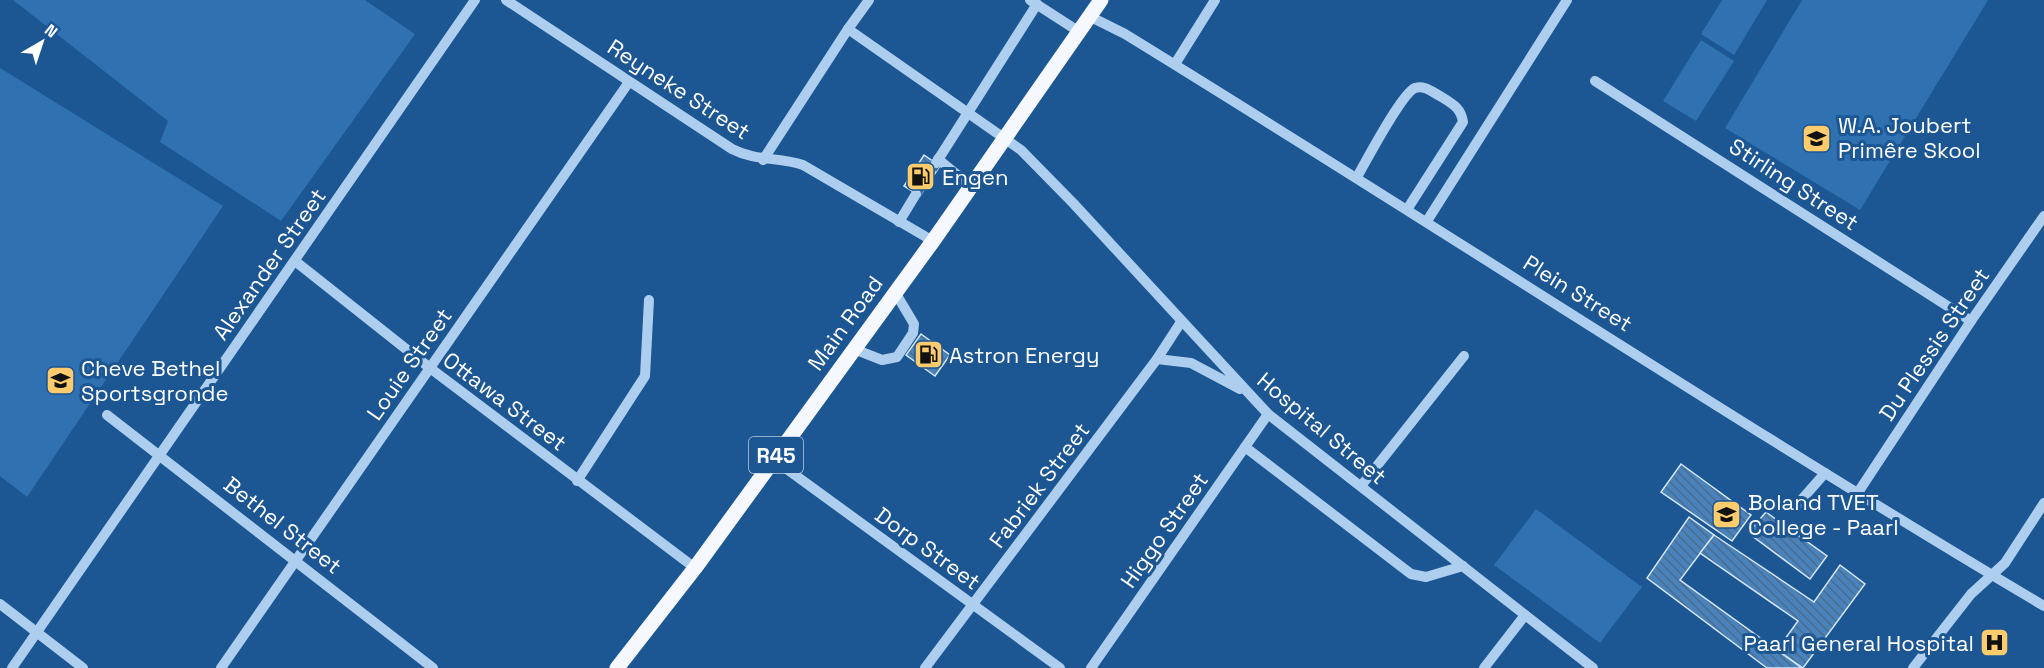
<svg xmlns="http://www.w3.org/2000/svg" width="2044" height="668" font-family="'Space Grotesk',sans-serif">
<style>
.park{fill:#3071b1}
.building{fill:url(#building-back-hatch);stroke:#d4e7fa;stroke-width:1.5}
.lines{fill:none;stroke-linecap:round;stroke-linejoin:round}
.minor-tunnel{stroke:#3e6fa3;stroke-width:10;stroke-dasharray:10 5;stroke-linecap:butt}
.minor{stroke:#adceef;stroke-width:10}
.major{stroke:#f5f9ff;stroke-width:15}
.labels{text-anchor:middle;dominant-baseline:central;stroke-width:6;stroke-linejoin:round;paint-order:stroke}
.shield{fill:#1c5693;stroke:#bbccdf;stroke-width:1.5}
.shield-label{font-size:21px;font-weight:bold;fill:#fff}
.street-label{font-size:22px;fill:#fff;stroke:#1c5693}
.poi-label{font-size:22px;fill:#fff;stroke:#1c5693;text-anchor:start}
</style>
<defs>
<pattern id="building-back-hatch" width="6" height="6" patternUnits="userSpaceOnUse" patternTransform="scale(1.5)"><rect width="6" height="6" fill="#4a82bb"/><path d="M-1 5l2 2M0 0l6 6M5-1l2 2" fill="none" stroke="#4b6c8f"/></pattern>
</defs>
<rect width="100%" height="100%" fill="#1c5693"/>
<g class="park">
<polygon points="13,0 365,0 415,34 281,221 160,142 168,121"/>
<polygon points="1722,0 1767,0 1734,55 1701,34"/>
<polygon points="1802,0 1988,0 1860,210 1725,128"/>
<polygon points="1701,40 1734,61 1696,121 1663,101"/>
<polygon points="0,68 223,206 27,497 0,476"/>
<polygon points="1536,509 1642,587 1600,643 1494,565"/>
</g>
<g class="building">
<polygon points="924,155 940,166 920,196 904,186"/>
<polygon points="921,334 950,355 935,376 906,355"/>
<polygon points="1681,464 1751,515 1732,541 1661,492"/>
<polygon points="1766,512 1827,556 1810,579 1748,533"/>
<polygon points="1689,517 1714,535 1680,580 1802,668 1767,668 1647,578"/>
<polygon points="1714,535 1814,602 1840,565 1865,584 1803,668 1777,650 1798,621 1700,553"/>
</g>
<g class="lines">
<polyline class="minor-tunnel" points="916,194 936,163"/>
<g class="minor">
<path d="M506 0 732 149C755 161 779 157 803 165L933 241"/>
<polyline points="869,0 848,29 1021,150 1073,203 1268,414 1593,668"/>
<polyline points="1030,0 1078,31"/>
<path d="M1089 16 1125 34C1433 223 1734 422 2044 606"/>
<polyline points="1175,64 1215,0"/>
<polyline points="1595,81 1971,321"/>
<polyline points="938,159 971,186"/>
<polyline points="763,160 848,29"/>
<polyline points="936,163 1037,4"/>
<path d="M1357 177C1366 161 1402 93 1415 88 1425 85 1432 92 1440 96 1453 104 1461 108 1463 122L1408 208"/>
<polyline points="1427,221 1567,0"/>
<polyline points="899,222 916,194"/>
<polyline points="295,261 430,368 695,568"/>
<polyline points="854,349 882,360 897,357 913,333 914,324 895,292"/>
<polyline points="1157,359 1191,363 1240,389"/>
<polyline points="107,415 433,668"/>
<polyline points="1245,447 1411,574 1426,577 1463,566"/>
<polyline points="773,459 1060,668"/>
<polyline points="577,481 645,376 649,300"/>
<polyline points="1361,486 1464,356"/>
<polyline points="1857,494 1971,321 2044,216"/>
<polyline points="1796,506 1825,473"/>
<polyline points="0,604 83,668"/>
<polyline points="12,668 475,0"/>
<polyline points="221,668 629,82"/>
<polyline points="925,668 1157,359 1181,322"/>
<polyline points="1091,668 1268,414"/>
<polyline points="1484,668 1525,615"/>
<polyline points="1913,668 1971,594 2005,563 2044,503"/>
</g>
<polyline class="major" points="617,668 695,568 933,241 1101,0"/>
</g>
<defs>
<symbol id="school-square" viewBox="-11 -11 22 22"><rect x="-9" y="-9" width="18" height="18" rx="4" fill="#fecc6c" stroke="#1c5693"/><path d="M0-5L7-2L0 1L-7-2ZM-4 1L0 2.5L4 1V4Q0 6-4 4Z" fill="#111"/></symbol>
<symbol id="fuel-square" viewBox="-11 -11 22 22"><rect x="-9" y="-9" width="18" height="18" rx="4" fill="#fecc6c" stroke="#1c5693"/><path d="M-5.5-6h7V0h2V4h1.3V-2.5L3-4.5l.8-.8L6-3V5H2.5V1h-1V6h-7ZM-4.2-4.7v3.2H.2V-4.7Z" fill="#111"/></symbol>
<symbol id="hospital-square" viewBox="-11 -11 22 22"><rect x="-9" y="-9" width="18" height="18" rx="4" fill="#fecc6c" stroke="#1c5693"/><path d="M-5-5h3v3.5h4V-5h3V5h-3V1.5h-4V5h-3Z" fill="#111"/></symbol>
</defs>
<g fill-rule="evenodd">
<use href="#school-square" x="1800" y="122" width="33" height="33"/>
<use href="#fuel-square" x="904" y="160" width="33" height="33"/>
<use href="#fuel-square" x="912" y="338" width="33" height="33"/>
<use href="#school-square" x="44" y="364" width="33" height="33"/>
<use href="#school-square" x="1710" y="498" width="33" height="33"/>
<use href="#hospital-square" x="1978" y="626" width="33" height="33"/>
</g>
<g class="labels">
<rect class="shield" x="749" y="437" width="54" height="36" rx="4.5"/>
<g class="shield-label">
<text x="776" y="455">R45</text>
</g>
<g class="street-label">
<text transform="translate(679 89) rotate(33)">Reyneke Street</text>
<text transform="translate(1794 184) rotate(33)">Stirling Street</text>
<text transform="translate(269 264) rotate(-55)">Alexander Street</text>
<text transform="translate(1578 293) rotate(32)">Plein Street</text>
<text transform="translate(845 323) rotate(-54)">Main Road</text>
<text transform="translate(1934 344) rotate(-56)">Du Plessis Street</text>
<text transform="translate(409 364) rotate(-55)">Louie Street</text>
<text transform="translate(505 401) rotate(37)">Ottawa Street</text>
<text transform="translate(1322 428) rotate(40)">Hospital Street</text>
<text transform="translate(1039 485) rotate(-53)">Fabriek Street</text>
<text transform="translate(283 525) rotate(38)">Bethel Street</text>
<text transform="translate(1164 530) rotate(-55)">Higgo Street</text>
<text transform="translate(928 548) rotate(36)">Dorp Street</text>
</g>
<g class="poi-label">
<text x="1838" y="125">W.A. Joubert<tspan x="1838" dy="25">Primêre Skool</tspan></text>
<text x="942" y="177">Engen</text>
<text x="949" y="355">Astron Energy</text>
<text x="81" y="368">Cheve Bethel<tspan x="81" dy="25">Sportsgronde</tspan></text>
<text x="1748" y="502">Boland TVET<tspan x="1748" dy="25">College - Paarl</tspan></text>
<text x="1974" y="643" text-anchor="end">Paarl General Hospital</text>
</g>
</g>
<g transform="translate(42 42) rotate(39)" stroke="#1c5693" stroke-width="4.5" paint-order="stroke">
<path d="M0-4.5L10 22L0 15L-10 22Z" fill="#ffffff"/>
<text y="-9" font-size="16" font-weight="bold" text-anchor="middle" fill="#ffffff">N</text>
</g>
</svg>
